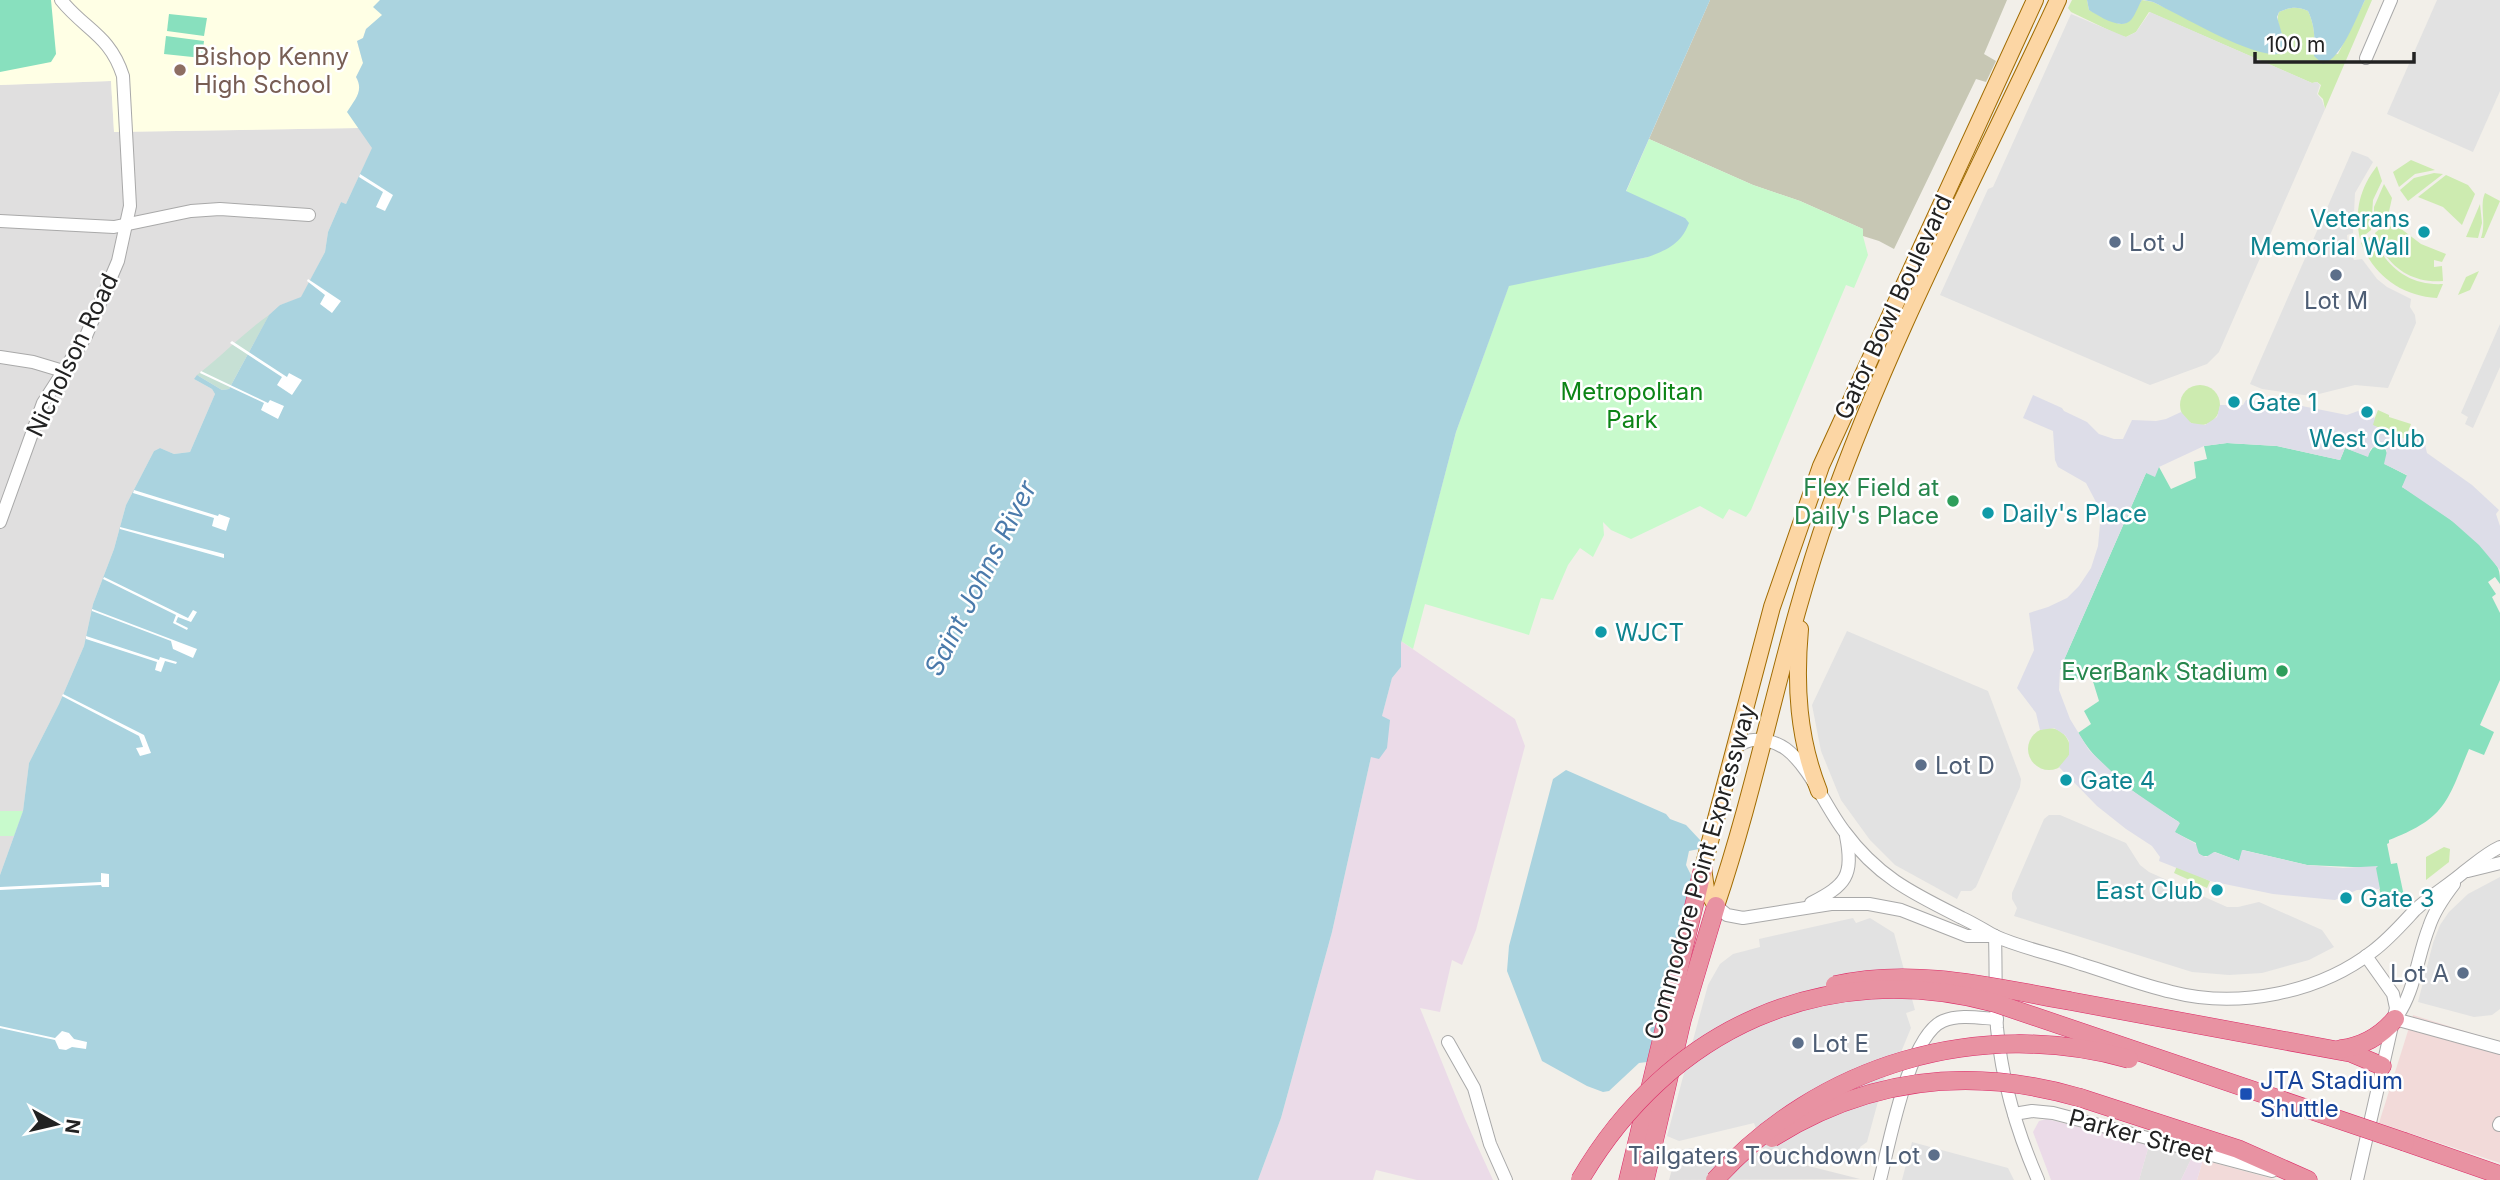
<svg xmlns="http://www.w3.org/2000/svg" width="2500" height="1180" font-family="Inter,sans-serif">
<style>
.residential{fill:#e0dfdf}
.commercial{fill:#f2dad9}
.industrial{fill:#ebdbe8}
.education{fill:#ffffe5}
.construction{fill:#c7c7b4}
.grass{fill:#cdebb0}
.wetland{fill:#c6e0d4}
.park{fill:#c8facc}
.pitch{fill:#88e0be}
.parking{fill:#e2e2e2}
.plaza{fill:#dddde8}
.water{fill:#aad3df}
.pier{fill:#fff}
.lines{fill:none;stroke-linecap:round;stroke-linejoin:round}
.minor-casing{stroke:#a9a9a9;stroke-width:14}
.major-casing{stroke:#a06b00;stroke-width:18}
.highway-casing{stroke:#dc2a67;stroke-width:19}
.minor{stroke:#fff;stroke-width:12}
.major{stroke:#fcd6a4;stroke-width:16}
.highway{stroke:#e892a2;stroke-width:18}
.highway-bridge-casing{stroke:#dc2a67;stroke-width:19;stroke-linecap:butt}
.highway-bridge{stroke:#e892a2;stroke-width:18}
.education-dot{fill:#8d6e63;stroke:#fff;stroke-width:2.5}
.culture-dot{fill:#0f9aa8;stroke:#fff;stroke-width:2.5}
.service-dot{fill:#5c6f8a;stroke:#fff;stroke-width:2.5}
.leisure-dot{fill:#2e9e5b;stroke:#fff;stroke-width:2.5}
.transit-dot{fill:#1a4fb4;stroke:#fff;stroke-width:2.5}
.labels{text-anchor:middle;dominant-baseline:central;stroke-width:5;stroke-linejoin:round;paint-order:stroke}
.education-label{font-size:24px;fill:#785e54;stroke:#fff;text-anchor:start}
.culture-label{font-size:24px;fill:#0d838f;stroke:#fff;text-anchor:start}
.service-label{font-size:24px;fill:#4e5e75;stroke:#fff;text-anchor:start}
.street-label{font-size:24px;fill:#222;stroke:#fff}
.park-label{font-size:24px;fill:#0c8416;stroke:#fff}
.leisure-label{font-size:24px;fill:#27864d;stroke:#fff;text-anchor:end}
.transit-label{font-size:24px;fill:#164399;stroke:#fff;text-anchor:start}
.water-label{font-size:26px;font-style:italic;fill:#4a7aab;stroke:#fff}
</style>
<rect width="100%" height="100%" fill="#f2efe9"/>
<g class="residential">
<polygon points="111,81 114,132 359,128 373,147 346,204 341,202 328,232 325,252 301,298 280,305 250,348 194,379 212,389 215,394 190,452 174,454 160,448 154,451 126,505 114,549 93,604 84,646 59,704 29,763 23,811 0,875 0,85"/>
<polygon points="2149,1145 2192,1157 2181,1180 2139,1180"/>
<polygon points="1689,1148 1738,1159 1741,1149 1860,1179 1669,1180 1677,1151"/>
</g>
<g class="commercial">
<polygon points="2413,1015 2500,1042 2500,1163 2379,1123"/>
<polygon points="2203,1160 2277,1180 2197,1180"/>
</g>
<g class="industrial">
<polygon points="1401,641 1515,719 1525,746 1476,930 1462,965 1452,960 1440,1012 1420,1008 1465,1119 1493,1180 1417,1180 1376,1170 1373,1180 1258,1180 1281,1118 1332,932 1371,757 1392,678 1401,667"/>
<polygon points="2047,1119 2149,1145 2139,1180 2051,1180 2033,1132 2039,1121"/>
<polygon points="2192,1157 2203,1160 2197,1180 2181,1180"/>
</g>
<polygon class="education" points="0,0 380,0 374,7 383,15 366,29 363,38 357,41 363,63 356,77 360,85 360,92 348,112 359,128 114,132 111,81 0,85"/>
<polygon class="construction" points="1710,0 2007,0 1984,54 1996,61 1986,82 1976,79 1894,249 1879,241 1863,236 1863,229 1800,201 1753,185 1649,139"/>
<g class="grass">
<path d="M2072 0H2087L2089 10 2119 24 2126 23 2142 0 2153 2 2246 46 2285 42C2282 33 2275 22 2279 12 2290 7 2297 6 2308 11 2315 26 2315 39 2314 56L2338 54 2365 0H2372L2325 109 2323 99 2318 94 2321 85 2317 82 2312 83 2149 12 2136 32 2126 37 2121 36 2071 12 2068 8Z"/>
<polygon points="2411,160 2435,170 2415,174 2399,187 2393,172"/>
<path d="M2377 166 2382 181 2373 200 2371 230 2360 239C2354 211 2360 188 2377 166Z"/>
<polygon points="2434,173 2443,174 2408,201 2400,190 2414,178"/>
<polygon points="2446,175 2468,185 2475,194 2462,225 2443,207 2418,197"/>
<polygon points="2384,184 2392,198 2388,216 2374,228 2374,207"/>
<path d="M2485 193 2500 201 2484 238H2481C2487 222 2479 206 2485 193Z"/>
<polygon points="2480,204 2482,223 2478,238 2466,237"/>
<path d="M2388 222 2392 229 2396 225 2421 244 2446 254 2442 262 2434 260V267L2442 266 2443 281C2410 284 2384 264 2375 233Z"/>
<path d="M2373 235C2384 266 2409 286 2443 284L2437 298C2402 296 2374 276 2361 243Z"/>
<polygon points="2479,271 2470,290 2458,295 2466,277"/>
<circle cx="2200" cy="405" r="20"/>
<polygon points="2378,410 2389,415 2389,417 2411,424 2405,439 2372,425"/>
<circle cx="2049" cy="749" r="21"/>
<polygon points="2444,847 2450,849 2449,862 2426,880 2426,857"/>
<polygon points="2177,866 2210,881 2207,888 2174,873"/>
</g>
<path class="wetland" d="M269 315 229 389 222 390 197 375C222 356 243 333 269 315Z"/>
<g class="park">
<polygon points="1649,139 1753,185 1800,201 1863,229 1863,236 1868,255 1854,288 1846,285 1751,510 1746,517 1729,509 1723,519 1700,506 1631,539 1611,530 1603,522 1604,535 1593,557 1580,548 1568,565 1553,600 1541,598 1529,635 1425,604 1413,649 1401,641 1456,432 1509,285 1648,257 1685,218 1626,192"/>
<polygon points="0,811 23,811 14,836 0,836"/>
</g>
<g class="pitch">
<polygon points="0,0 51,0 56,54 51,62 0,72"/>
<polygon points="169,14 207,18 204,36 167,31"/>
<polygon points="166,36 204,41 202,58 164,54"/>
<path d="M2227 443 2277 446 2340 460 2345 448 2367 456 2374 446 2385 448 2388 456 2385 464 2408 476 2402 487C2431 504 2481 538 2498 568 2500 573 2500 578 2500 584L2495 577 2488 582 2496 594 2492 597 2500 613V680L2480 725 2494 732 2484 755 2469 749C2447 802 2446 818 2389 840V843L2387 844 2391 864 2397 863 2404 896 2382 901 2375 868 2307 865 2243 850 2239 861 2215 852 2209 856H2202L2196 851V843L2174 832 2179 822C2141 799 2102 772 2078 733L2091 724 2084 711 2099 701 2091 675 2064 682 2069 673 2060 669 2146 473 2159 467 2171 489 2196 478 2194 462 2207 459 2204 446Z"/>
</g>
<g class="parking">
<polygon points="2437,0 2500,0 2500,91 2473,152 2387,114"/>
<polygon points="2150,12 2312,83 2317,82 2320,85 2317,94 2322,100 2325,109 2219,352 2207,364 2150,385 1940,295 1988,189 1993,187 2071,14 2126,37 2136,32"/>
<polygon points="2352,151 2368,157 2373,162 2355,193 2353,233 2347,235 2348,245 2354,260 2362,259 2377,279 2387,287 2411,299 2410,307 2415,315 2416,323 2388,388 2355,385 2311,396 2262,389 2250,384"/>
<polygon points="2500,324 2500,367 2473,428 2465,424 2468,417 2461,413"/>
<polygon points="1847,631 1988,691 2021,779 2020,787 1976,887 1971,891 1961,891 1957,899 1895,865 1870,840 1841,800 1821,751 1812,705"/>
<polygon points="2049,815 2060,815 2126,843 2140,865 2149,872 2227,907 2238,907 2259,902 2322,930 2334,947 2309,960 2262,973 2229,975 2192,972 2014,916 2017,908 2012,899 2012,893 2044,819"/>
<polygon points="2500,877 2500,1009 2492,1015 2474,1017 2418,1002 2433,943 2440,925 2449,912 2468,894"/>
<polygon points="1853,918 1856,923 1870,918 1894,933 1915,1010 1906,1013 1911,1028 1899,1057 1889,1061 1867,1142 1860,1147 1862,1154 1837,1166 1833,1159 1816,1164 1764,1151 1754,1123 1679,1141 1667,1136 1708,985 1720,964 1733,954 1760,947 1759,939"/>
<polygon points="1912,1142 2008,1168 2014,1180 1902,1180"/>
</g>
<polygon class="plaza" points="2033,395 2062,408 2064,411 2087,422 2099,434 2114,439 2123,439 2132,420 2156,421 2166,419 2181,412 2191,423 2205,425 2217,417 2220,405 2243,405 2246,400 2287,403 2347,415 2358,411 2375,418 2373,425 2404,439 2407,433 2424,440 2427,453 2472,485 2499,510 2496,514 2500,526 2500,570 2479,545 2452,521 2402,487 2407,475 2384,464 2387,451 2382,446 2371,448 2368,457 2345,448 2340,460 2277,446 2227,443 2204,446 2159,467 2155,477 2146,473 2060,669 2059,690 2070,719 2089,750 2130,789 2180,823 2175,832 2196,844 2199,854 2206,857 2214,852 2239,861 2242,850 2307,865 2343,868 2378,866 2376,868 2380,889 2357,890 2335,900 2273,894 2210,881 2159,861 2160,857 2152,846 2126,829 2097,806 2059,767 2069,755 2069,741 2065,735 2054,728 2040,730 2036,713 2017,688 2034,650 2029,613 2048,607 2067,598 2079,586 2091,568 2098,546 2100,524 2096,502 2086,483 2058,467 2055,460 2053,431 2023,418"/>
<g class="water">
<path d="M380 0H1710L1626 191 1685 218 1689 223C1681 244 1667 250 1648 257L1509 286 1456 432 1401 643V667L1392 678 1382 716 1390 720 1387 748 1379 759 1371 757 1332 932 1281 1118 1258 1180H0V875L23 811 29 763 59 704 84 646 93 604 114 549 126 505 154 451 160 448 174 454 190 452 215 394 212 389 194 379 197 375 222 390 229 389 269 315 280 305 301 297 325 252 328 232 341 202 346 204 372 148 347 112C355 99 364 91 356 77L363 63 357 41 363 38 366 29 382 15 373 7Z"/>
<path d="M2087 0H2142C2138 6 2136 14 2131 20 2121 31 2099 16 2089 10Z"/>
<path d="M2144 0H2365C2356 18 2342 58 2323 64L2314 56C2315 39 2315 26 2308 11 2297 6 2290 7 2279 12L2277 17 2286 48C2282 53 2278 55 2271 54 2241 51 2182 16 2153 2Z"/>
<polygon points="1566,770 1666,814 1670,819 1686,825 1701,841 1699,849 1689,851 1686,865 1692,877 1647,1062 1639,1063 1609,1091 1603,1092 1587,1086 1542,1061 1507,971 1509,946 1553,779"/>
</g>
<g class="pier">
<polygon points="360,174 393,195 385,211 376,207 383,192 359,177"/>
<polygon points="308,279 341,301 332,313 320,304 325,295 307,281"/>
<polygon points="232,341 287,377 289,373 302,380 292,395 277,385 282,377 230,343"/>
<polygon points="201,371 268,403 270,400 284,406 278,419 261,410 264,403 200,373"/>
<polygon points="134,490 218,516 219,514 230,518 226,531 212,526 214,518 133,493"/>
<polygon points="120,527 224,554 224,558 120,529"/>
<polygon points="104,577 188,618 193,610 197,612 191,622 178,617 176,622 188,628 187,630 173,623 176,615 103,579"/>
<polygon points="92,609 197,649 193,658 173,649 171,641 92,611"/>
<polygon points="86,636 159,660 160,657 177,662 176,664 165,661 161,672 155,670 157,662 86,639"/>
<polygon points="63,694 144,735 151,753 140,756 136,748 143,747 139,736 62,696"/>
<polygon points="101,873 109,874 109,887 102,887 101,885 0,890 0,887 101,882"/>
<polygon points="0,1026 55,1038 62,1031 69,1033 74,1039 87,1042 86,1049 72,1047 66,1050 59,1049 55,1040 0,1028"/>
</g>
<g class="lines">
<defs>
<g id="minor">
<polyline points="2366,58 2391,0"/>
<polyline points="0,221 114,227 191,211 220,209 309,215"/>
<polyline points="0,357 33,362 63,371"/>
<path d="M0 522 43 403 86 336 118 261 130 206 123 76C110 35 85 30 61 0"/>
<path d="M1733 751C1746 735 1770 738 1786 749 1810 767 1826 808 1844 831 1878 877 1912 893 1962 918 1973 923 1984 930 1995 936 2021 948 2053 954 2081 964 2111 973 2141 985 2172 992 2238 1009 2319 993 2373 951 2389 939 2402 924 2415 910 2431 895 2449 885 2465 871 2477 862 2487 853 2500 847"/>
<polyline points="2468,871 2500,863"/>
<path d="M2454 884C2444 897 2434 911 2429 927 2417 957 2415 993 2395 1019L2500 1048"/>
<path d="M1811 903C1846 885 1854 876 1846 836"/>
<polyline points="1716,906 1727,915 1743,918 1831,904 1869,904 1901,910 1967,936 1995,936"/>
<path d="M1995 936C1996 967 1995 998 1997 1028 2002 1081 2017 1132 2038 1180"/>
<polyline points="1448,1042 1474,1088 1490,1144 1506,1180"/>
<polyline points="2014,1114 2032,1111 2053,1113 2272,1171"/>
<polyline points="2499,1125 2500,1123"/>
<path d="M1880 1180C1889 1145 1909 1035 1943 1021 1959 1014 1980 1018 1997 1019"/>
<polyline points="2357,1180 2396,1008 2393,994 2366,956"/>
</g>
<g id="major">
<path d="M1800 629C1795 685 1798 738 1819 791"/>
<polyline points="1716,906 1706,889 1703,868 1772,607 1821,466 2035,0"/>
<path d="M1716 906C1760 776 1783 640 1829 510 1891 334 1980 169 2058 0"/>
</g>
<g id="highway">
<polyline points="2070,1001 2351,1053 2382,1066"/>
<path d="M2341 1049C2363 1046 2380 1037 2395 1019"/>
<polyline points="2081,1098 2238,1149 2308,1180"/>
<polyline points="2405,1142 2500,1175"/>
<polyline points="1628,1180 1703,868"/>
<polyline points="1645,1180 1682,1020 1716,906"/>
</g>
</defs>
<use href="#minor" class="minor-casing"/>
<use href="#major" class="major-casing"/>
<use href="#highway" class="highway-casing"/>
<use href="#minor" class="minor"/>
<use href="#major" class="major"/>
<use href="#highway" class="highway"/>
<defs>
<g id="highway-bridge">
<path d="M1835 985C1914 967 1992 987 2070 1001"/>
<path d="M1772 1138C1869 1077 1972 1066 2081 1098"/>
<path d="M1580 1180C1668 1029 1824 957 1995 1003L2405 1142"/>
<path d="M1715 1180C1819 1064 1979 1017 2129 1059"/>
</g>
</defs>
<use href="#highway-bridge" class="highway-bridge-casing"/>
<use href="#highway-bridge" class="highway-bridge"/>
</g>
<circle class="education-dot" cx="180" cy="70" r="7"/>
<g class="culture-dot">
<circle cx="2424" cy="232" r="7"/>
<circle cx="2234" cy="402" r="7"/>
<circle cx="2367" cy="412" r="7"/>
<circle cx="1988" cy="513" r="7"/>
<circle cx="1601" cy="632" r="7"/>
<circle cx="2066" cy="780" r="7"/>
<circle cx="2217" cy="890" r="7"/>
<circle cx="2346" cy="898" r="7"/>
</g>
<g class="service-dot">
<circle cx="2115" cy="242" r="7"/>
<circle cx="2336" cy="275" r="7"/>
<circle cx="1921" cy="765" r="7"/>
<circle cx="2463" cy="973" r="7"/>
<circle cx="1798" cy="1043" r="7"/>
<circle cx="1934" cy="1155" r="7"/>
</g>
<g class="leisure-dot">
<circle cx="1953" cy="501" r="7"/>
<circle cx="2282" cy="671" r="7"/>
</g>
<rect class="transit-dot" x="2239" y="1087" width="14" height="14" rx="3.5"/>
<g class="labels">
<g class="education-label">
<text x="194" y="56">Bishop Kenny<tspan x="194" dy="28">High School</tspan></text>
</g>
<g class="culture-label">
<text x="2410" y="218" text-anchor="end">Veterans<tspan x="2410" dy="28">Memorial Wall</tspan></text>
<text x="2248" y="402">Gate 1</text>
<text x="2367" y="438" text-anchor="middle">West Club</text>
<text x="2002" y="513">Daily's Place</text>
<text x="1615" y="632">WJCT</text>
<text x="2080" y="780">Gate 4</text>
<text x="2203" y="890" text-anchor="end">East Club</text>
<text x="2360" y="898">Gate 3</text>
</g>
<g class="service-label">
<text x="2129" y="242">Lot J</text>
<text x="2336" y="300" text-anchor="middle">Lot M</text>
<text x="1935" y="765">Lot D</text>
<text x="2449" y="973" text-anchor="end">Lot A</text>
<text x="1812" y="1043">Lot E</text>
<text x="1920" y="1155" text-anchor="end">Tailgaters Touchdown Lot</text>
</g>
<g class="street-label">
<text transform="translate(1893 307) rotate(-65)">Gator Bowl Boulevard</text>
<text transform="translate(72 355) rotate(-64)">Nicholson Road</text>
<text transform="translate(1700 872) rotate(-74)">Commodore Point Expressway</text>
<text transform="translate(2141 1136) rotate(15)">Parker Street</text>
</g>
<g class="park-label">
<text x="1632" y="391">Metropolitan<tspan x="1632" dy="28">Park</tspan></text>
</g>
<g class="leisure-label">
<text x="1939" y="487">Flex Field at<tspan x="1939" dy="28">Daily's Place</tspan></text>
<text x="2268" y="671">EverBank Stadium</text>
</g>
<g class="transit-label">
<text x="2260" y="1080">JTA Stadium<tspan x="2260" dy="28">Shuttle</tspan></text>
</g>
<g class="water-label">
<text transform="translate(980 578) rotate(-63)">Saint Johns River</text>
</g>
</g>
<g transform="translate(56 1124) rotate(98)" stroke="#ffffff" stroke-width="5" paint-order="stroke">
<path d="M0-5L12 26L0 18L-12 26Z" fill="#222222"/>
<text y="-10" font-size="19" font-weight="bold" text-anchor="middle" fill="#222222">N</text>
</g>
<path d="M2255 52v10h159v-10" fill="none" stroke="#222222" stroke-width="3.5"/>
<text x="2266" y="52" font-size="21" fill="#222222" stroke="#ffffff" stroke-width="5" paint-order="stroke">100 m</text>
</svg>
